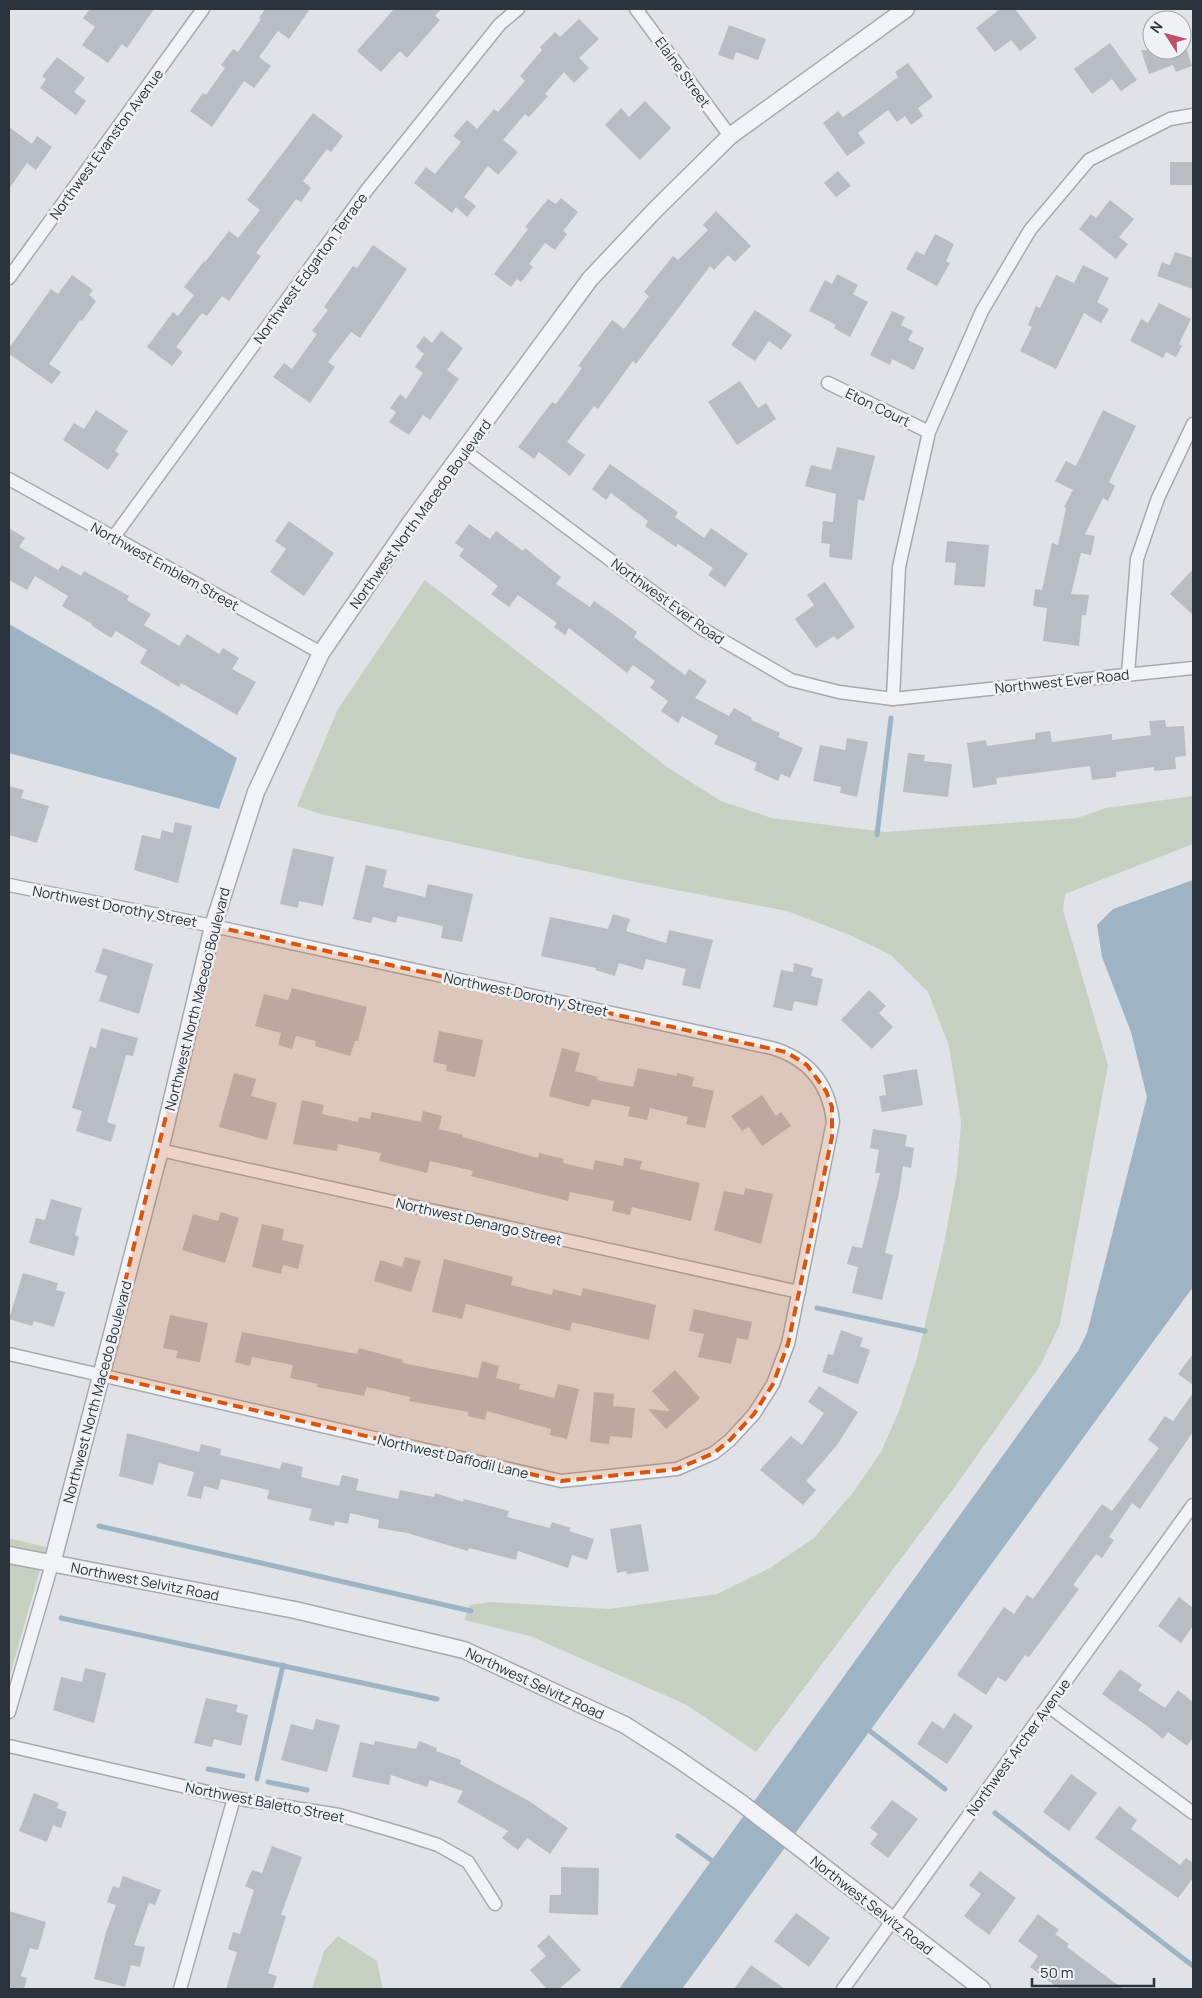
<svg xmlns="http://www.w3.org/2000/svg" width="1202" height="1998" font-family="Manrope,sans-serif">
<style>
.green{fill:#c6d0c1}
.water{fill:#9eb3c3}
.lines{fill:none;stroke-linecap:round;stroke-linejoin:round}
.stream{stroke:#9eb3c3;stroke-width:5}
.building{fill:#b7bdc3}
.minor-casing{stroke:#a5aab0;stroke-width:15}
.tertiary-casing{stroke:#a5aab0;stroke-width:19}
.minor{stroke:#f1f3f6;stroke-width:12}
.tertiary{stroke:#f1f3f6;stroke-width:16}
.marked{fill:#d55511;fill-opacity:0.2;stroke:#d55511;stroke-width:4;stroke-dasharray:10 6;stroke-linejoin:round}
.labels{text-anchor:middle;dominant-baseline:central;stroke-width:5;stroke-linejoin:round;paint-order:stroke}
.street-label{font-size:14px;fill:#2a323c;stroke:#eef2f5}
</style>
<rect width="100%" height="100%" fill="#dfe3e7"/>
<g class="green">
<polygon points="425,580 667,767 721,801 772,818 885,832 1077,818 1106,808 1193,796 1193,844 1065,894 1063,910 1108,1065 1060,1324 1040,1366 957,1484 756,1752 687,1705 530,1636 464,1620 470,1605 491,1602 609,1609 717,1594 770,1568 814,1538 854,1491 881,1452 899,1411 917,1358 943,1249 957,1173 961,1122 949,1046 928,992 891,955 850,935 787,911 645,884 321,814 297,806 338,709"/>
<polygon points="9,1538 46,1547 45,1553 9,1546"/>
<polygon points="9,1564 40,1570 9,1678"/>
<polygon points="338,1936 377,1961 383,1989 312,1989 324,1951"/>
</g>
<g class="water">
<polygon points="9,624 155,708 237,758 219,809 9,753"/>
<polygon points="1193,880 1193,1287 682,1989 619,1989 1078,1351 1087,1333 1147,1097 1131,1032 1102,957 1097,925 1113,909"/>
</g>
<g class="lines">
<g class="stream">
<polyline points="877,835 891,718"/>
<polyline points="817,1308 925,1331"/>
<polyline points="99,1526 471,1611"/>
<polyline points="61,1618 437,1699"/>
<polyline points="866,1728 945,1789"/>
<polyline points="208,1769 243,1776"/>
<polyline points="257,1779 283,1665"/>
<polyline points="268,1782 307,1790"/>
<polyline points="995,1813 1193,1966"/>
<polyline points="678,1836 711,1860"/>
</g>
</g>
<g class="building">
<polygon points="90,9 154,9 127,48 122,44 108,63 82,45 95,27 83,18"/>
<polygon points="265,9 310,9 289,39 278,31 259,57 271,66 254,88 244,81 212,127 190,111 203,93 206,95 225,68 221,65 233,49 238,52 261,19 259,18"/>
<polygon points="394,9 441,9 435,16 440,20 407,58 400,51 381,72 357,51"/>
<polygon points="1000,9 1015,9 1037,38 1020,51 1011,40 995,52 976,28"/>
<polygon points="579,19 599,39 579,58 589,68 574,83 564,72 545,94 548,96 529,117 525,114 503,140 518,152 498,175 488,166 464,197 476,206 467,217 456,207 452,213 414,183 426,167 435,174 461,142 453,136 467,120 477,129 494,109 498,112 525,81 520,76 542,50 540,47 555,32 560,37"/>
<polygon points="729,25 766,39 758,60 736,52 733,60 718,55"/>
<polygon points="1110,43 1137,80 1121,91 1112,79 1092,94 1074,69"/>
<polygon points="1141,50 1187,50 1192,66 1176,72 1173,65 1149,74"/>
<polygon points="57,57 85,78 74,92 86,101 76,115 40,88 46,79 42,76"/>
<polygon points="908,63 933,97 918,108 923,116 911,125 905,116 897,122 888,110 858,133 865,143 847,156 823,123 838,111 843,117 862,104 898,77 895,72"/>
<polygon points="645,101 671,128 640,160 605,125 621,108 629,117"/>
<polygon points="313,113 343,136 331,152 327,149 303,181 311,188 301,202 296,199 256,253 261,256 229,301 222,296 207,316 202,313 176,347 183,352 172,366 147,347 173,312 178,316 194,295 184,287 204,261 205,262 229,231 238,238 260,210 247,200"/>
<polygon points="9,127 32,144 37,136 52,147 36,170 27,163 9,189"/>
<rect x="1170" y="162" width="23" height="23"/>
<polygon points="838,171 851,186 836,197 824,183"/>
<polygon points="561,198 578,212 563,231 567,234 555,250 545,243 529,264 533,267 521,282 517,279 511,287 494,274 528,229 525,227 548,199 556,204"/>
<polygon points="1110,200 1134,219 1119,237 1128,244 1116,259 1079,229 1091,214 1096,218"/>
<polygon points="716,211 751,246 735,262 728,255 714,270 710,266 636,364 633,361 598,409 594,406 567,442 585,455 570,476 539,452 534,459 518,447 552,402 556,404 582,368 578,366 612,320 624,329 649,296 644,292 673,256 678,260 708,230 703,225"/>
<polygon points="935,234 954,244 946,261 950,263 937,286 906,269 916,251 924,255"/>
<polygon points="373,245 407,269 360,338 351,332 328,362 335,367 310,403 273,377 284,363 292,369 317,334 312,331 328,310 324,307 353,266 357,268"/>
<polygon points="1175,252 1193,258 1193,289 1157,276 1162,262 1170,265"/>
<polygon points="1083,265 1109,278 1097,302 1109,309 1101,323 1084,313 1056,369 1020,351 1032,327 1028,325 1036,306 1040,308 1056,275 1074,283"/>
<polygon points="837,274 858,285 853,294 868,302 850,337 834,328 836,325 809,311 825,280 832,284"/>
<polygon points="72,275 93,290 89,295 96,301 82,321 80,320 49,364 61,372 52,384 9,354 9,348 51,289 58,294"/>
<polygon points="1159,303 1191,319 1179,344 1182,346 1176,357 1166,352 1163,358 1130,341 1141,319 1148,323"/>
<polygon points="755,310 792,335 781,350 769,341 755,361 731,345"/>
<polygon points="892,311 905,317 901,325 913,331 908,340 924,348 914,370 892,359 890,365 870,355"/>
<polygon points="441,331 463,348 447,370 459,379 430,420 423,415 409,435 389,422 396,412 390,408 400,394 406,399 423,373 415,367 424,354 416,347 424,336 432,343"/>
<polygon points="740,381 758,408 766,403 776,419 737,445 708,402"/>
<polygon points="96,410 128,431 115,451 119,454 108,470 63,440 74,423 84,429"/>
<polygon points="1103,410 1136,426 1109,482 1115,486 1108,501 1103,498 1085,534 1095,536 1091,555 1081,553 1071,594 1089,595 1086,615 1082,615 1079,646 1043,641 1047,608 1033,606 1035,589 1042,590 1052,543 1058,545 1066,508 1064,507 1073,490 1055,481 1066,461 1076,466"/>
<polygon points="837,447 875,456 864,501 858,499 852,560 829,557 830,544 821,543 823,521 833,522 836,494 805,486 811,465 831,470"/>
<polygon points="610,464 678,512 675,517 704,538 711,528 748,554 725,587 708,575 713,568 678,544 676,547 645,526 648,521 611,493 606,500 592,489"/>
<polygon points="289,521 334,553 304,596 270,572 286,549 275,541"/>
<polygon points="469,524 490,539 496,531 523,551 525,548 561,577 556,584 590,607 594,601 617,617 637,632 634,637 685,675 689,669 707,681 695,698 729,716 734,708 752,718 751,720 780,733 778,737 803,748 790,778 781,774 778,781 754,770 757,763 714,744 718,736 682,716 678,723 661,711 668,701 650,688 655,681 633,665 627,673 569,628 565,635 554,627 557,623 518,595 509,607 491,594 498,586 459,556 464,549 455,543"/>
<polygon points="9,528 25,538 19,547 58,570 62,565 81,576 84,571 129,596 127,600 151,614 144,625 179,646 187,634 219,654 223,648 239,658 232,669 256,682 237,715 181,683 179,687 140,663 147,650 116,631 111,638 91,625 92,624 62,606 68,596 35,576 27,590 9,580"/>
<polygon points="947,541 989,545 985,587 954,585 956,563 945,562"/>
<polygon points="1193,569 1193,615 1170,594"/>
<polygon points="825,582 855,627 837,640 834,636 816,648 795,619 814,605 807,595"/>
<polygon points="1165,720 1166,727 1184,726 1186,756 1175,757 1176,769 1154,771 1154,767 1116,772 1116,777 1092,780 1090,766 996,778 997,784 973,788 967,743 986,740 987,746 1035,739 1035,733 1050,731 1052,742 1112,734 1112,740 1151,735 1149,721"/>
<polygon points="847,738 868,742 857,797 840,793 841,787 813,781 820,745 845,750"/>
<polygon points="908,753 925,755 924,761 952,764 948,797 903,792"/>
<polygon points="9,786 24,790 21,798 49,806 37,843 9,835"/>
<polygon points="175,822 192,826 178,883 134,870 142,835 160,839 162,830 173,833"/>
<polygon points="293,848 334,857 323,906 299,901 298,908 280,904"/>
<polygon points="366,865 387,870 383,887 425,897 428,884 473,894 462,942 441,938 443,926 398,916 396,923 373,917 371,923 353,919"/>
<polygon points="613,914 630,919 626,931 666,943 669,930 713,940 700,989 682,985 686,969 646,959 643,970 619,963 615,976 595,970 596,968 541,956 550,917 608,929"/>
<polygon points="103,948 153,964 139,1014 99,1001 107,976 95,972"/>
<polygon points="794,963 813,968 811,976 823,979 817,1006 794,1001 792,1011 773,1007 781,970 793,972"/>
<polygon points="292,988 367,1007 358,1041 355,1041 350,1056 315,1046 316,1041 296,1036 292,1049 278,1045 281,1033 255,1026 264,994 288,1000"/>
<polygon points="869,990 886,1006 879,1013 893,1027 872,1049 841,1020"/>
<polygon points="101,1028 138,1038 133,1056 126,1055 107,1122 116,1125 111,1142 76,1131 82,1111 72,1108 90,1046 96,1048"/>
<polygon points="439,1031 483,1040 475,1077 446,1071 447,1065 433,1062"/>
<polygon points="562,1048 580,1053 575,1071 598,1077 597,1080 633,1087 638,1068 677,1076 677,1073 694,1077 692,1086 714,1091 705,1128 686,1124 688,1117 650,1108 647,1120 628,1116 630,1107 592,1099 589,1107 549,1096"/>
<polygon points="917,1069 923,1105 882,1112 879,1096 886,1095 883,1075"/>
<polygon points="234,1073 256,1079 251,1096 277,1103 267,1140 219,1127"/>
<polygon points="762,1095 776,1116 781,1112 791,1126 762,1146 749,1127 742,1131 731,1116"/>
<polygon points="302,1100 324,1105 322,1114 358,1122 359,1117 370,1119 372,1112 421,1122 423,1111 442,1116 439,1129 463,1135 463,1137 538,1158 539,1153 564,1159 563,1163 593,1170 595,1160 623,1166 624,1158 642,1161 640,1169 700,1183 691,1221 632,1207 630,1215 612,1211 614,1201 570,1192 568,1201 471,1176 473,1171 430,1161 427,1173 379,1161 381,1153 338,1144 337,1151 293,1144"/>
<polygon points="873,1129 907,1135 905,1146 914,1148 911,1168 903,1166 899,1193 885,1253 893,1255 882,1300 852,1293 858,1267 847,1264 852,1246 862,1248 880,1173 875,1173 879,1150 870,1148"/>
<polygon points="745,1188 773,1194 761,1244 714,1230 724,1191 744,1195"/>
<polygon points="51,1199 82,1208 75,1235 79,1237 74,1256 29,1243 36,1218 45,1220"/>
<polygon points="221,1212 239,1218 225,1263 182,1250 193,1214 218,1221"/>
<polygon points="262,1224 284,1229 282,1240 304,1245 298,1269 283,1265 281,1274 252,1267"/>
<polygon points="405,1257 421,1261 411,1292 374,1281 380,1260 402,1267"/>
<polygon points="444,1259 513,1277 511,1285 552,1295 553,1289 581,1296 583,1288 656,1305 649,1340 572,1322 570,1331 466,1304 462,1319 432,1312"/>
<polygon points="23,1273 58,1283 56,1290 65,1292 54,1327 34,1321 32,1326 9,1319"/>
<polygon points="694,1309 752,1322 748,1340 737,1338 731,1364 698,1357 704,1334 689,1331"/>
<polygon points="170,1315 208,1323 200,1362 176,1358 178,1351 163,1348"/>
<polygon points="841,1330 863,1338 860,1346 870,1350 858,1384 822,1372 828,1354 833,1355"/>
<polygon points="242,1332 357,1354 359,1348 403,1360 402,1363 478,1378 482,1361 499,1366 496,1378 520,1384 519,1389 554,1398 558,1384 579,1389 567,1439 550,1435 551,1429 487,1411 485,1420 468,1416 468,1412 409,1401 410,1397 367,1387 364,1396 317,1387 318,1384 290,1378 293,1365 252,1357 250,1366 235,1362"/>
<polygon points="1193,1354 1193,1385 1178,1374"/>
<polygon points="675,1370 700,1398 666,1429 648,1409 670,1411 652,1391"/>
<polygon points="819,1386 858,1412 837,1445 806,1481 816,1490 803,1505 760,1470 791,1436 802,1445 824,1413 808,1402"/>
<polygon points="594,1392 614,1394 613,1406 635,1408 632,1438 610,1436 609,1444 590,1442"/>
<polygon points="1193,1393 1193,1432 1140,1509 1132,1503 1109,1537 1114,1540 1102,1558 1096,1554 1073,1585 1079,1589 1029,1657 1025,1655 1006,1682 998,1677 986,1695 957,1675 1004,1607 1014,1614 1027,1595 1033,1599 1102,1504 1112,1511 1159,1448 1148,1440 1165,1416 1173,1421"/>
<polygon points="127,1433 199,1452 201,1444 221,1449 220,1455 280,1469 282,1462 303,1467 301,1477 339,1486 342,1475 359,1479 356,1490 398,1499 400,1490 434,1497 435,1493 463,1502 464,1499 509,1511 507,1517 550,1528 552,1522 571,1528 569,1531 594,1539 587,1560 572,1555 568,1568 518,1551 516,1560 469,1548 468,1551 407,1533 378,1528 379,1520 350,1513 348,1524 335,1521 334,1526 309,1520 312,1509 267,1499 269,1490 221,1479 218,1490 204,1486 201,1499 187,1496 194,1472 159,1463 153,1485 119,1476"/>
<polygon points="641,1524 649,1571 627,1574 626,1571 617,1573 610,1529"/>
<polygon points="1179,1597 1193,1608 1193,1626 1181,1643 1158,1626"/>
<polygon points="85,1668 106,1673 94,1723 53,1710 61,1677 82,1682"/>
<polygon points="1120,1669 1142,1685 1138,1690 1165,1708 1178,1690 1193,1702 1193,1738 1187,1746 1168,1732 1163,1739 1150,1728 1102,1694"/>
<polygon points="206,1698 238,1705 236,1712 248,1715 241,1746 214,1739 212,1747 194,1743"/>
<polygon points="954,1713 973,1726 947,1764 917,1744 932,1721 944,1729"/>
<polygon points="316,1719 340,1725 327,1772 281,1760 291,1724 313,1730"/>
<polygon points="375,1741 416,1749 419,1741 437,1748 436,1751 461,1760 460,1764 529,1801 568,1828 550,1854 527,1838 518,1850 502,1838 508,1831 457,1802 463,1791 430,1780 427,1787 391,1775 389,1785 352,1777 360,1742 374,1745"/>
<polygon points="1071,1774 1097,1793 1069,1831 1043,1812"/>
<polygon points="34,1793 59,1803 57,1808 67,1812 61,1828 53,1825 47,1842 19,1831"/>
<polygon points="892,1800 918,1819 888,1858 870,1844 878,1834 870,1828"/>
<polygon points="1119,1806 1137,1820 1131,1829 1180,1865 1186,1858 1193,1863 1193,1878 1178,1898 1095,1838"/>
<polygon points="272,1846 302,1857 281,1915 286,1916 268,1973 277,1976 273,1989 226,1989 237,1952 228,1949 233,1932 240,1934 254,1890 245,1886 252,1870 262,1873"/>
<polygon points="561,1867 599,1868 598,1915 549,1913 550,1895 561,1895"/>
<polygon points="980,1871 1016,1898 989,1935 964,1916 981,1894 969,1885"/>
<polygon points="123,1876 161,1890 155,1905 149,1903 134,1945 145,1947 140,1967 131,1965 125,1987 94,1979 106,1932 116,1905 107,1902 113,1886 119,1888"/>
<polygon points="9,1911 46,1922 38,1950 30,1948 21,1976 27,1978 24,1989 9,1989"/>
<polygon points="796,1913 830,1938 809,1967 774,1941"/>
<polygon points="1038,1914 1059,1930 1055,1934 1069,1944 1067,1947 1123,1989 1060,1989 1030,1967 1038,1956 1018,1941"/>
<polygon points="549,1935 581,1970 559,1989 547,1989 530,1970 546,1956 537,1946"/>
<polygon points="751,1965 785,1989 734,1989"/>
</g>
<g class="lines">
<defs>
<g id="minor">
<polyline points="636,9 730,136"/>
<polyline points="9,278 203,9"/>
<polyline points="828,383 929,432"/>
<polyline points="465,451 701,628 791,680 839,692 893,699 1193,668"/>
<polyline points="9,479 321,653"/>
<polyline points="113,538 366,191 500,24 518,9"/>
<polyline points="1128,674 1137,559 1158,498 1193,424"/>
<polyline points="893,699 899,567 929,432 982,311 1030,230 1089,160 1170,119 1193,115"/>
<path d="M9 885 213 926 772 1048C809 1059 829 1084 833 1122L788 1344 773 1384 754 1414 730 1440 714 1453 677 1469 561 1481 9 1354"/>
<polyline points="160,1150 799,1292"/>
<polyline points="1048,1706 1193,1813"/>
<polyline points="9,1712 52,1564"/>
<polyline points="9,1746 234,1798 339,1815 404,1834 438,1845 468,1862 495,1904"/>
<polyline points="180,1989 234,1798"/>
<polyline points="843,1989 1193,1505"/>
</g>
<g id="tertiary">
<polyline points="9,1555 295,1610 464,1650 625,1725 675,1757 740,1802 982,1989"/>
<polyline points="52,1564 160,1150 213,926 256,792 321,653 411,522 590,279 655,210 730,136 906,9"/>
</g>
</defs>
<use href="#minor" class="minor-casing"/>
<use href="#tertiary" class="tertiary-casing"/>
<use href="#minor" class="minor"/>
<use href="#tertiary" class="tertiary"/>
</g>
<path class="marked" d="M213 926 786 1052 807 1065 826 1091 832 1107V1137L788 1344 773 1384 754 1414 730 1440 714 1453 677 1469 561 1481 102 1375Z"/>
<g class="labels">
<g class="street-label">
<text transform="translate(683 72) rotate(54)">Elaine Street</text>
<text transform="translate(106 144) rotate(-54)">Northwest Evanston Avenue</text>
<text transform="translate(310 268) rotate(-54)">Northwest Edgarton Terrace</text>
<text transform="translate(878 407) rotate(26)">Eton Court</text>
<text transform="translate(420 514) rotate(-54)">Northwest North Macedo Boulevard</text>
<text transform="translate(165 566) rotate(29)">Northwest Emblem Street</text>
<text transform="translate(668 601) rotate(36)">Northwest Ever Road</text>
<text transform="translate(1062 681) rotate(-6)">Northwest Ever Road</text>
<text transform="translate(115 906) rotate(11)">Northwest Dorothy Street</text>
<text transform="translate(526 994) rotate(12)">Northwest Dorothy Street</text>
<text transform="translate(197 999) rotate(-76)">Northwest North Macedo Boulevard</text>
<text transform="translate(479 1221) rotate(13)">Northwest Denargo Street</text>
<text transform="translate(97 1392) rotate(-75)">Northwest North Macedo Boulevard</text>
<text transform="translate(453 1456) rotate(13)">Northwest Daffodil Lane</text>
<text transform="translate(145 1581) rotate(11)">Northwest Selvitz Road</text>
<text transform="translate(535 1683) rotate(25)">Northwest Selvitz Road</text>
<text transform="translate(1018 1747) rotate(-54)">Northwest Archer Avenue</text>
<text transform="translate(265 1802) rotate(11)">Northwest Baletto Street</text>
<text transform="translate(872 1905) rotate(38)">Northwest Selvitz Road</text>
</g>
</g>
<rect width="1202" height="1998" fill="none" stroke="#2a323c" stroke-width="20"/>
<g transform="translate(1167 35) rotate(306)"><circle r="24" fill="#eef2f5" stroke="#a0a5ab"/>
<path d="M0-4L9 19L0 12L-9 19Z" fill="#bf516c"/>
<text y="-8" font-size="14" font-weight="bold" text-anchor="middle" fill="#2a323c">N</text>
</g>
<path d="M1032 1978v8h122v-8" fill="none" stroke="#2a323c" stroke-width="2.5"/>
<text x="1040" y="1978" font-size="15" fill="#2a323c" stroke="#eef2f5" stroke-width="4" paint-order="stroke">50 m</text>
</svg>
